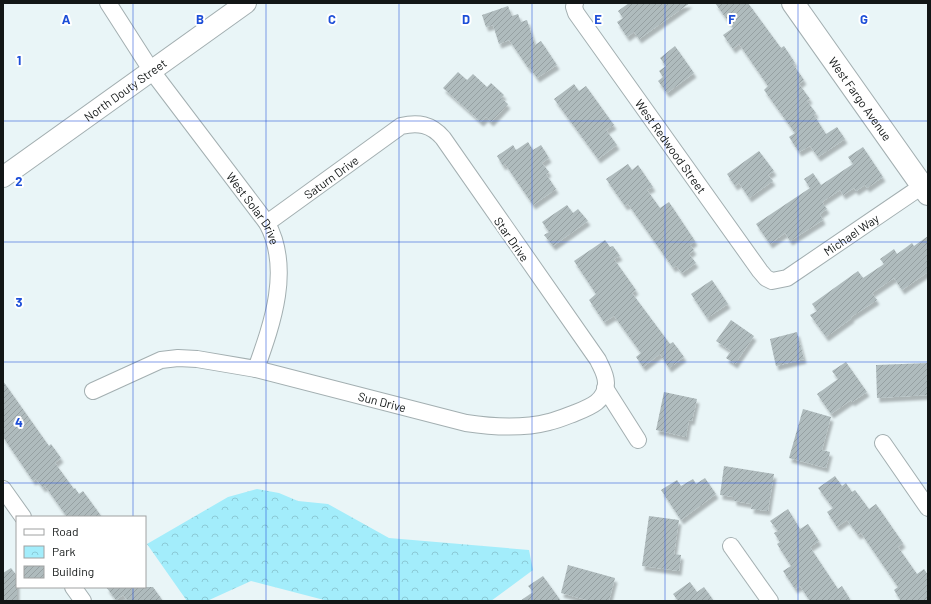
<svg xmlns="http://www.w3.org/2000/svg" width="931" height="604" font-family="Barlow,sans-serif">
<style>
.park{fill:url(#park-crowns)}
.building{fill:url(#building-hatch);filter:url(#shadow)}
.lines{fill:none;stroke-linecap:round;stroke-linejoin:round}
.minor-casing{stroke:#a3afb1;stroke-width:18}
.tertiary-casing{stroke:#a3afb1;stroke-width:22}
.secondary-casing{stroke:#a3afb1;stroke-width:24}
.minor{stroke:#fff;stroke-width:16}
.tertiary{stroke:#fff;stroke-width:20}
.secondary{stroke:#fff;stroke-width:22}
.grid{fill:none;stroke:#1d4ed8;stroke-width:1;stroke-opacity:0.55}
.labels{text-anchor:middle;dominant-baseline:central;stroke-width:4;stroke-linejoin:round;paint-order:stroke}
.street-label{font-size:12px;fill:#121616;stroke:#fff}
.grid-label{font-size:13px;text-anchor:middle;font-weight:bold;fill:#1d4ed8;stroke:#fff;stroke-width:4;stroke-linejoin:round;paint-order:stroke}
</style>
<defs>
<pattern id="park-crowns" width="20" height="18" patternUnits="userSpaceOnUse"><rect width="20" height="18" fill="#a3edfb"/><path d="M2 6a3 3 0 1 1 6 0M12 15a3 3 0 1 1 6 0" fill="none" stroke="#8bcad6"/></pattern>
<pattern id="building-hatch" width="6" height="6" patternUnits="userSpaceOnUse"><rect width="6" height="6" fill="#afbbbd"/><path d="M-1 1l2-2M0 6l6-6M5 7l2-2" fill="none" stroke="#96a0a2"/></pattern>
<filter id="shadow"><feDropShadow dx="2.5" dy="4.5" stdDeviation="1" flood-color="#0004"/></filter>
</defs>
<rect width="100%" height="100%" fill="#e9f5f7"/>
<polygon class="park" points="257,489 279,493 298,501 328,504 389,538 529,550 533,570 491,601 328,601 251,581 207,601 187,601 147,544 228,497"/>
<g class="building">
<polygon points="629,3 690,3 639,39 634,32 627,37 617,22 623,18 618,11"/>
<polygon points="715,3 748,3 781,48 784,46 795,63 793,64 804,80 799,84 810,99 807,101 816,113 814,115 826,134 837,127 845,139 818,157 810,146 799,152 789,137 795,133 764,90 768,86 739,44 733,49 723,35 733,28"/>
<polygon points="508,6 512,16 518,14 521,22 527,20 535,45 541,41 557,65 537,78 530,68 529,69 509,40 499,44 493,25 486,27 482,15"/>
<polygon points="675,46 694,73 667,93 658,81 663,77 659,71 666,66 660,58"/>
<polygon points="458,72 467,80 473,74 487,87 491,83 504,95 501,98 508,104 491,122 486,117 481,122 443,88"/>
<polygon points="574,84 579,91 586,86 614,125 606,130 617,145 598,159 554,99"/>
<polygon points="528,142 533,150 541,145 549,158 542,163 549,172 546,174 556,189 533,205 505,164 503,166 497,156 513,145 516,150"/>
<polygon points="863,147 883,177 867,188 865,185 856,191 854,188 843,195 840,190 822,202 827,209 820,214 823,220 790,241 785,233 770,244 756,224 810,188 804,179 813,173 821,185 853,164 848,157"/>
<polygon points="759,151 774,171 768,175 773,181 749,198 739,183 735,186 727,174"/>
<polygon points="628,164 632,170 638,165 653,187 647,190 660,208 669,202 695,241 690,245 694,250 689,254 696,263 682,273 676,266 673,268 628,204 625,206 606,179"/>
<polygon points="567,205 573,213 578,209 588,221 553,246 544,235 549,232 542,222"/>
<polygon points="928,236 928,272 902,290 894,278 872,293 877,300 851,317 852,318 826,337 810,315 817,311 812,304 858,271 863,278 884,264 880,259 894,249 897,254 912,243 914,246"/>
<polygon points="605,240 610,247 613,246 620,256 614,259 636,290 632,293 670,344 673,342 684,357 669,368 660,354 643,367 636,357 641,353 614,316 604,322 589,300 596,294 574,261"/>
<polygon points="712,280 728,304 707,318 691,294"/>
<polygon points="731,320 754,336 735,364 726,358 731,351 716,341"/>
<polygon points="797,332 804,359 776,366 770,339"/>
<polygon points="846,362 867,392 852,402 851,400 831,414 817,394 838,379 832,371"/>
<polygon points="928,363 928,395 877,398 876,365"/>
<polygon points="3,381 49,446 51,444 61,458 55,463 74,489 75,488 79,494 83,491 102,517 67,517 45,486 43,488 36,479 33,481 3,437"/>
<polygon points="664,392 697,399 692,421 689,420 686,437 656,430"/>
<polygon points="803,409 831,417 822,450 830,452 826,468 789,458"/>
<polygon points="724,466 774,474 768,511 751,509 752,504 734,501 734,497 720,495"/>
<polygon points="835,476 842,486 846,483 852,492 855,490 869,509 876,504 903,543 898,547 917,574 924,569 928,575 928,601 901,601 894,590 898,587 861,533 858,535 847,520 837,527 827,512 833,508 818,488"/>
<polygon points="705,478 716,494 681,520 661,490 677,480 681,486 693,479 696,484"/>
<polygon points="788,509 800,529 808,524 819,541 810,547 838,589 842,586 851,601 810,601 800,586 795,589 783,571 791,566 777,544 780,542 774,533 778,531 770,521"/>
<polygon points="649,516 679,520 674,554 681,555 679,571 642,566"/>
<polygon points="568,565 615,578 609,601 590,601 561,593"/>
<polygon points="11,568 17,576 17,601 3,601 3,573"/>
<polygon points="543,576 561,601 520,601 533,592 528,586"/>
<polygon points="690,582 697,592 704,587 714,601 678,601 673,594"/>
<polygon points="106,587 153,587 163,601 128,601 123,595 116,600"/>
</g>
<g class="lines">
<defs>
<g id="minor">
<path id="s1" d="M108 3 151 70 267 223C292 269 272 324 256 369"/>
<path id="s2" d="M575 3 574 7 576 13 760 271 766 278 772 281 787 278 928 182"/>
<polyline points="605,388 638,440"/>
<path id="s3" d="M93 391 161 360 178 358 197 359 256 369 466 423C492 427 522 429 549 422 558 420 567 416 575 413 590 407 606 401 606 383 606 374 601 367 598 360L443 138C431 124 418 122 401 126L267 223"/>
<polyline points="883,443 928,508"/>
<polyline points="3,489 23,517"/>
<polyline points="731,546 770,601"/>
<polyline points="73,587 83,601"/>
</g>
<g id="tertiary">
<path id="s4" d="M3 177 246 3"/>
</g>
<g id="secondary">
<path id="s5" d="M793 3 928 194"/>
</g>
</defs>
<use href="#minor" class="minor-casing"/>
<use href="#tertiary" class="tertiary-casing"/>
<use href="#secondary" class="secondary-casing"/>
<use href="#minor" class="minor"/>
<use href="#tertiary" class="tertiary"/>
<use href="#secondary" class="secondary"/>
</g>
<path class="grid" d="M133 3V517M266 3V601M399 3V601M532 3V601M665 3V601M798 3V601M3 121H928M3 242H928M3 362H928M3 483H928M133 587V601"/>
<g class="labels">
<g class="street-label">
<text stroke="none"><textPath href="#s4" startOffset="150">North Douty Street</textPath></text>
<text stroke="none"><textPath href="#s5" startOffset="117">West Fargo Avenue</textPath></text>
<text stroke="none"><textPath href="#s2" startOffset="174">West Redwood Street</textPath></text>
<text transform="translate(331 177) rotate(-36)">Saturn Drive</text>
<text stroke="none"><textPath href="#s1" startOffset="252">West Solar Drive</textPath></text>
<text stroke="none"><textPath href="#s2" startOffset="436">Michael Way</textPath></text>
<text transform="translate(512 239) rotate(55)">Star Drive</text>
<text stroke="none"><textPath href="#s3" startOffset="301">Sun Drive</textPath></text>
</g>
</g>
<g class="grid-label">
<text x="66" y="24">A</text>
<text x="200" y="24">B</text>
<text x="332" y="24">C</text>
<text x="466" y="24">D</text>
<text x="598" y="24">E</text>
<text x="732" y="24">F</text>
<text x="864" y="24">G</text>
<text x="19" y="65">1</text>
<text x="19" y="186">2</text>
<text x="19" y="307">3</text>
<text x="19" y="427">4</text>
</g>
<rect width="931" height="604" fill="none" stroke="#121616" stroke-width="8"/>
<rect x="16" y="516" width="130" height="72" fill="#ffffff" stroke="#a0a2a2"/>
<rect x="24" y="529" width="20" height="6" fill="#ffffff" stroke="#a0a2a2"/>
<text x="52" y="536" font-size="12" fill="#121616">Road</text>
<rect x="24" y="546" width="20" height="12" fill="url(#park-crowns)" stroke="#a0a2a2"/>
<text x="52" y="556" font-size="12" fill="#121616">Park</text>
<rect x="24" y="566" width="20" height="12" fill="url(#building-hatch)" stroke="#a0a2a2"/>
<text x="52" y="576" font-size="12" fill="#121616">Building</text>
</svg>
